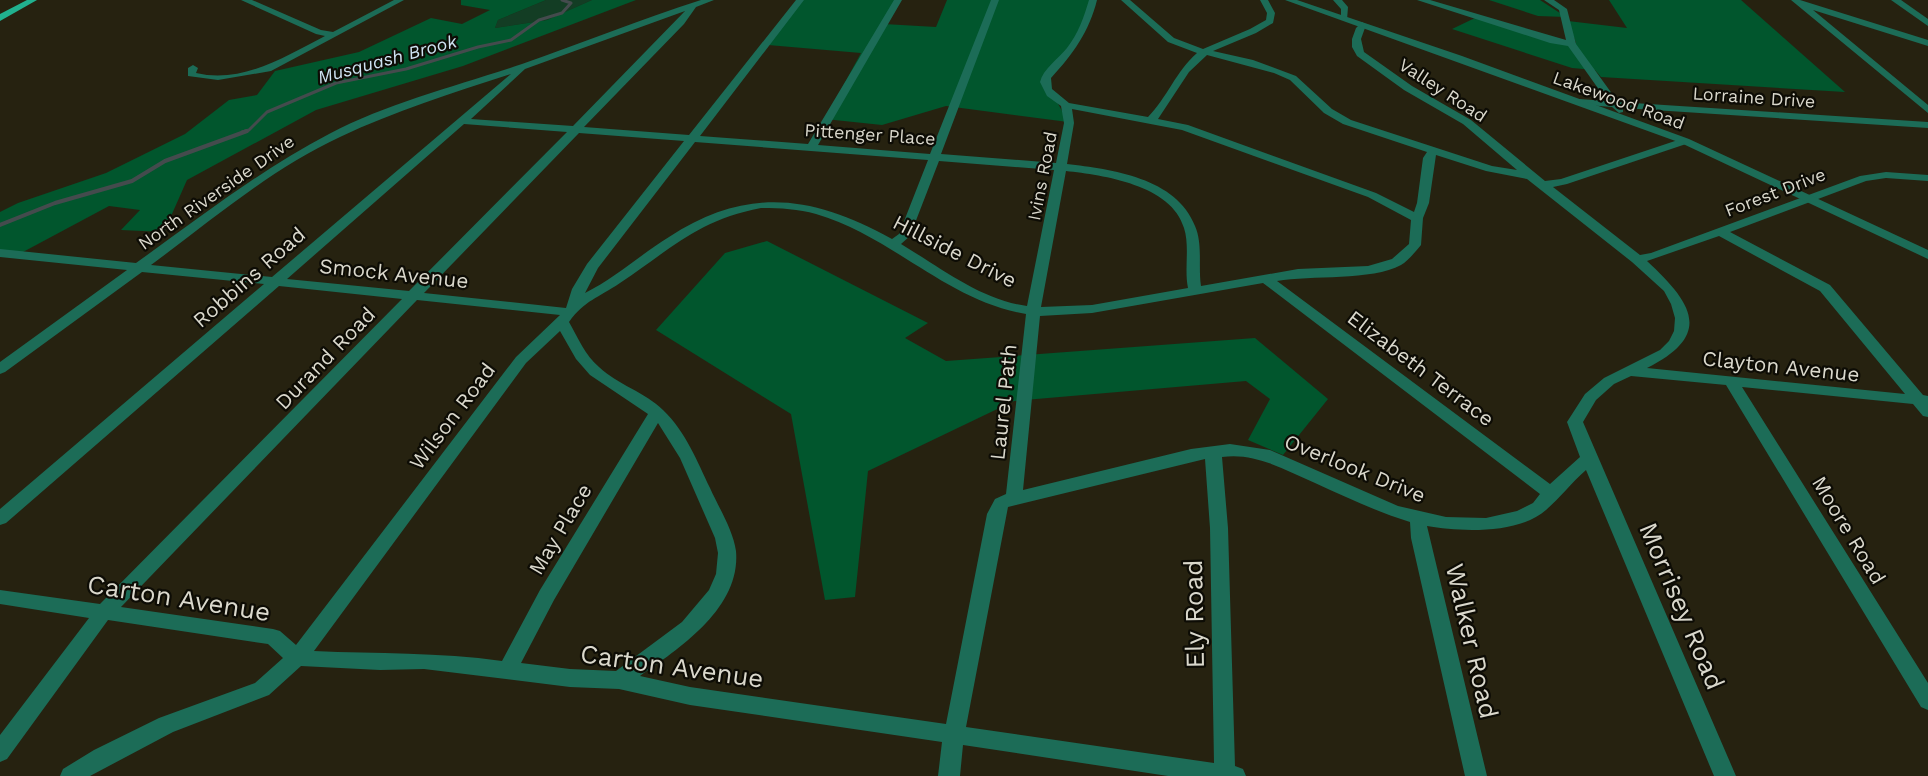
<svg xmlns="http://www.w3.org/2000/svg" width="1928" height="776" font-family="'Work Sans',sans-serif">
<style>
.green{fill:#133d24}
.forest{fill:#01562d}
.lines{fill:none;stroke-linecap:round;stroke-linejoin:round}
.stream-far1{stroke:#444b4d;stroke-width:3}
.stream{stroke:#444b4d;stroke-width:4}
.minor{fill:#1c6c57;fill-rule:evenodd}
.tertiary{fill:#1c6c57;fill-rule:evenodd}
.primary{fill:#21b18f;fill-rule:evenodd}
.labels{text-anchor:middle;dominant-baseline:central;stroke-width:4.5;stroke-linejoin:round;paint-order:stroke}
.far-water-label{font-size:18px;font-style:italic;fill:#cee3f2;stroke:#0d0c05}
.far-street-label{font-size:18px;fill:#dad8cc;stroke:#0d0c05}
.street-label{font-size:21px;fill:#dad8cc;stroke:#0d0c05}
.near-street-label{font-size:26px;fill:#dad8cc;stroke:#0d0c05}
</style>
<rect width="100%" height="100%" fill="#262210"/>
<polygon class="green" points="546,0 592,0 547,20 495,28 498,20"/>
<g class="forest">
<polygon points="461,0 546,0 498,20 495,28 547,20 592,0 636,0 463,66 316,110 187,180 164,232 121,230 140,210 109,206 23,252 0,255 0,212 18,203 106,173 185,134 229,100 257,95 275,71 359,52 431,18 462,24 490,10 461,5"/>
<polygon points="801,0 897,0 884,24 936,27 947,0 1090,0 1082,35 1043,76 1068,122 946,106 882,125 825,119 861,53 768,45"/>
<polygon points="1489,0 1540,0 1566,17 1538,16"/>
<polygon points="1609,0 1741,0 1845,92 1601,77 1595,70 1572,68 1452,29 1477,17 1576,43 1568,21 1627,28"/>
<polygon points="767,241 928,323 905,338 946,361 1255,338 1328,399 1283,455 1248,440 1270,399 1246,381 1014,401 868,471 855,597 825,600 791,414 656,330 725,253"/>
</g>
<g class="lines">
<polyline class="stream-far1" points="242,132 249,130 267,112 336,83 406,69 478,47 511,40 539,20 562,13 571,3 562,0"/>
<polyline class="stream" points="0,225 55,203 132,181 165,161 247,131"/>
<g class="minor">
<path d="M241 0H252L321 30 333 32 394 0H404L271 71 218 80 188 76V68L193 65 198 68 196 73C243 84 286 56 325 36L316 34Z"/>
<path d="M701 0H714L696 7 684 24 584 127 689 135 796 0H804L700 136 808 144 894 0H902L818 145 930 154 991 0H999L941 154 1056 163 1064 123 1061 106 1047 96 1040 82C1043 69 1059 58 1067 48 1078 34 1084 17 1089 0H1097C1089 32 1073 54 1051 78L1052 89 1069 103 1148 117C1167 98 1176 71 1197 53L1168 42 1121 0H1130L1174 38 1203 49 1250 29 1266 20 1267 13 1260 0H1268L1275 13 1273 23 1256 33 1213 51 1253 60 1296 76 1332 109 1351 120 1492 166 1517 170 1463 124 1404 90 1357 56 1352 47V39L1356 28 1362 22 1366 25 1361 39 1364 52 1412 86 1471 120 1545 181 1561 179 1681 139H1689V143L1567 184 1553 187 1640 255 1651 253 1860 176 1886 172 1928 175V181L1886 178 1866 181 1730 232 1830 285 1923 395 1928 396V417L1923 416 1913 404 1742 387 1928 683V710L1921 707 1726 385 1631 376 1614 384 1596 400 1583 422 1736 776H1714L1586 470C1571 483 1560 498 1546 510 1519 534 1461 532 1427 526L1487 776H1465L1411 538 1410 522C1377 512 1346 497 1315 483 1285 470 1255 452 1222 457L1228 528 1235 766 1243 769 1246 776H1168L963 745 960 776H938L942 742 690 705 619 689 570 687 424 669 380 670 301 666 269 695 173 732 90 776H60L63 769 94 750 159 718 255 683 283 658 268 644 108 620 7 759 0 762V735L89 618 0 604V590L100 604 402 299 279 286 6 523 0 525V509L264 284 142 272 5 372 0 374V362L127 270 0 257V249L136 263C199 218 260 170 329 134 390 102 457 86 522 64 582 43 642 19 701 0ZM685 11 573 126 471 119 525 69ZM1207 55 1274 73 1290 80 1324 113 1343 124 1427 152 1423 158 1417 203 1414 212 1376 193 1188 125 1158 119 1189 72ZM511 74 272 277 151 265C212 220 271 169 340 137 395 111 453 93 511 74ZM1072 109 1182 130 1368 197 1411 220 1409 244 1392 259 1368 266 1298 269 1201 286C1198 267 1203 244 1195 226 1177 178 1111 169 1067 164L1074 123ZM464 124 567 132 409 291 287 279ZM579 133 684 141 587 264 572 289 566 308 424 293ZM695 142 928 160 899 234 892 239C813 195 747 186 669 237 640 255 615 278 585 293L598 268ZM1436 155 1486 171 1527 179 1632 262 1664 291 1671 304 1675 318 1674 331 1669 341 1660 350 1604 378 1585 394 1567 422 1580 457 1550 484 1277 281C1311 275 1372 281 1401 265 1408 261 1416 251 1421 245L1423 218 1429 203ZM939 161 1054 170 1027 306C981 300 941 268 901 244L910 236ZM1066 171C1103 175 1172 185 1184 228 1190 247 1184 269 1188 288L1092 305 1041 307ZM761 208C780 208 798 209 816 214 892 236 947 301 1026 314L1006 494 995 499 987 514 946 724 690 687 640 676C680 648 741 608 736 551 733 530 719 508 710 488 697 461 686 432 663 410 645 392 618 385 599 367 585 355 578 338 569 322 585 300 598 298 620 283 671 249 698 220 761 208ZM1719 236 1820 291 1905 394 1647 368C1715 334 1691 302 1647 261ZM1263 283 1540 494 1533 503 1517 511 1486 518 1446 517 1398 506 1270 450 1230 444 1191 449 1023 490 1040 316 1092 313ZM417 300 560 315 516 357 296 645 280 631 273 629 121 607ZM560 331 576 359 590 375 648 414 540 590 502 661C439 652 377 654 314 651L526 363ZM658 423 680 458 715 538 718 553 716 574 709 590 682 622 616 671 570 669 521 663 554 600ZM1205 459 1210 528 1214 763 966 727 1008 507Z"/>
<polygon points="1333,0 1342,0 1348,7 1347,20 1341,20 1341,9"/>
<polygon points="1417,0 1430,0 1566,40 1559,10 1544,0 1554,0 1567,9 1576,44 1618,102 1928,122 1928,128 1623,108 1623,112 1619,113 1612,107 1575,104 1574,102 1579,99 1607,101 1568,46 1550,43"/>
<polygon points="1791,0 1800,0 1928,40 1928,46 1813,10 1928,105 1928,113"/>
<polygon points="1891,0 1901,0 1928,19 1928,26"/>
</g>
<polygon class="tertiary" points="1285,0 1297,0 1462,56 1689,139 1928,250 1928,259 1681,143"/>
<polygon class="primary" points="27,0 37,0 0,21 0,14"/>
</g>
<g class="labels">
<g class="far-water-label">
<text transform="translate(387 59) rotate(-15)">Musquash Brook</text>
</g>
<g class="far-street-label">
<text transform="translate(1443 90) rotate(33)">Valley Road</text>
<text transform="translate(1754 97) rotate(4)">Lorraine Drive</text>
<text transform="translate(1619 100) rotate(20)">Lakewood Road</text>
<text transform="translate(870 134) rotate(4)">Pittenger Place</text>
<text transform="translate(1042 176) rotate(-79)">Ivins Road</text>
<text transform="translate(216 192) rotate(-35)">North Riverside Drive</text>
<text transform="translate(1775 192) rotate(-21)">Forest Drive</text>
</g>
<g class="street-label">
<text transform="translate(955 251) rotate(27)">Hillside Drive</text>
<text transform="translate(394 273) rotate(6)">Smock Avenue</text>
<text transform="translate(249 277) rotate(-41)">Robbins Road</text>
<text transform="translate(325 358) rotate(-46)">Durand Road</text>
<text transform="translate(1781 366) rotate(6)">Clayton Avenue</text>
<text transform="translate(1421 368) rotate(37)">Elizabeth Terrace</text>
<text transform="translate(1003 402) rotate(-84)">Laurel Path</text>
<text transform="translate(452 416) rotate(-53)">Wilson Road</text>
<text transform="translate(1355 468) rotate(22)">Overlook Drive</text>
<text transform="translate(560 529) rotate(-59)">May Place</text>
<text transform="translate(1849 530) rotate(59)">Moore Road</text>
</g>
<g class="near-street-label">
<text transform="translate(179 598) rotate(9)">Carton Avenue</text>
<text transform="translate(1682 606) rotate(67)">Morrisey Road</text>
<text transform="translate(1194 614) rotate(-91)">Ely Road</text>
<text transform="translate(1472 641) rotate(77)">Walker Road</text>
<text transform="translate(672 666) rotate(8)">Carton Avenue</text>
</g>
</g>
</svg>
